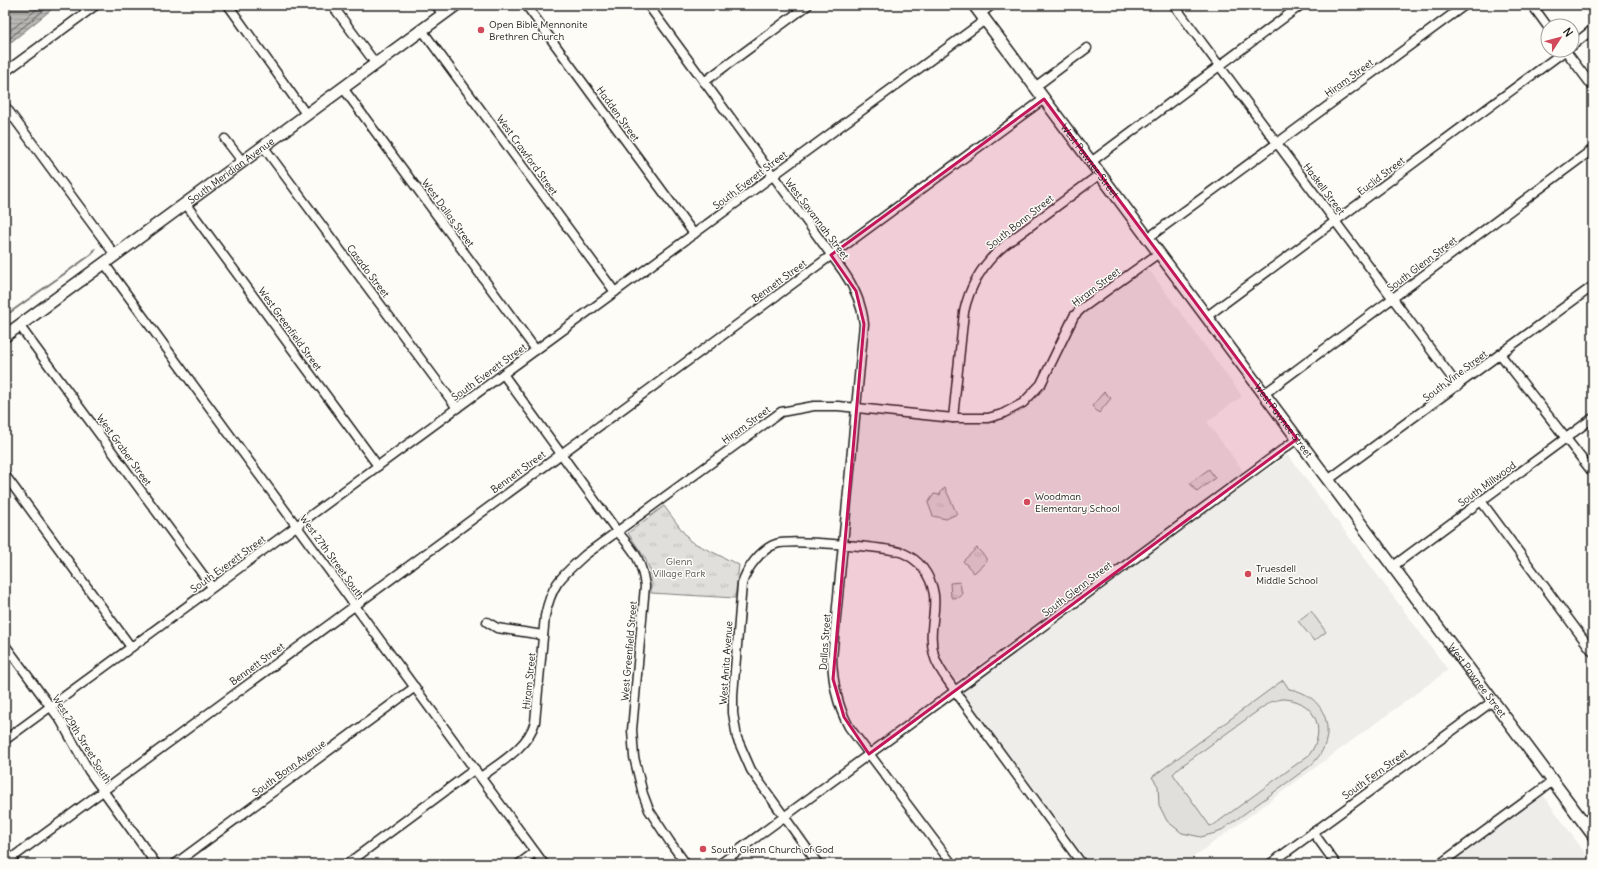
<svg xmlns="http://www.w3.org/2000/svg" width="1598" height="869" font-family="Delius,sans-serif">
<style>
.built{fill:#eeede9}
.park{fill:url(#park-tufts);stroke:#7e7e7c}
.pitch{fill:#e0dfdb;stroke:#7e7e7c;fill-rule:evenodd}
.water{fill:url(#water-rules);stroke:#797876}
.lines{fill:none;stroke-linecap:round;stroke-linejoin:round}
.shore{stroke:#5a5a58;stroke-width:1}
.stream{stroke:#797876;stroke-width:2}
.minor-casing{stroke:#1c1c1c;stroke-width:11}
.secondary-casing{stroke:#1c1c1c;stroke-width:14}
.minor{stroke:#fdfcf7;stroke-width:8}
.secondary{stroke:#fdfcf7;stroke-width:11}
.marked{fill:#c2185b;fill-opacity:0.2;stroke:#c2185b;stroke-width:3;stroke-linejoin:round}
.poi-dot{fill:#d1495b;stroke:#fdfcf7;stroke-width:1.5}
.labels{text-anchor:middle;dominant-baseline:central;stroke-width:3;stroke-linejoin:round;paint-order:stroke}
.poi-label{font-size:10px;fill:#1c1c1c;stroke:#fdfcf7;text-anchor:start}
.street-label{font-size:10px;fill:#1c1c1c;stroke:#fdfcf7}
.park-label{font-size:10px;fill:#575655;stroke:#fdfcf7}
</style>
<defs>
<pattern id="park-tufts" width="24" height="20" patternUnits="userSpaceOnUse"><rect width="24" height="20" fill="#e0dfdb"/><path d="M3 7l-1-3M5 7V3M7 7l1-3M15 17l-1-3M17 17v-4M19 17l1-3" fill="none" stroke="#c0bfbb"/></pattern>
<pattern id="water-rules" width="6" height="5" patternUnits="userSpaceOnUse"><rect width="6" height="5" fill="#b7b6b2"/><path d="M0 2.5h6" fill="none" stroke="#9d9c98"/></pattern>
</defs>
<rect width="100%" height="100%" fill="#fdfcf7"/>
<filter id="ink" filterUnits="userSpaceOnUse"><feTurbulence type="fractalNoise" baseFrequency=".025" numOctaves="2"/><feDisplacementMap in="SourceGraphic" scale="8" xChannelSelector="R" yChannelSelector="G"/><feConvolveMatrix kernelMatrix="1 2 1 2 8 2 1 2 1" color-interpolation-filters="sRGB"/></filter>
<g filter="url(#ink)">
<g class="built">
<polygon points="1147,267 1242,396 1207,422 1244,472 958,680 955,680 949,675 938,658 935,638 938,609 937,589 926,565 918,557 908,550 898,547 855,542 849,537 861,417 863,414 866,413 983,423 1007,417 1021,410 1033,400 1050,381 1075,325 1082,315 1090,307"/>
<polygon points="1288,455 1448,670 1184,864 1090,864 965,695 963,692 964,688 1250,478 1265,471"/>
<polygon points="1543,795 1593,864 1448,864"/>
</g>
<g class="park">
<polygon points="1104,392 1111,398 1099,413 1092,406"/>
<polygon points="1209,469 1215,478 1197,492 1190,483"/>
<polygon points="945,488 957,514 946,519 933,516 928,503 934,494 940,495 941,491"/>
<polygon points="664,506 690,541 739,565 735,598 651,593 651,573 645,558 628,533"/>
<polygon points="977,548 986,558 986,562 974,573 963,561 964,560"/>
<polygon points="960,582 962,595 960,597 953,598 951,597 950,583"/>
</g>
<g class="pitch">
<polygon points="1311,611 1326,632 1314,641 1298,621"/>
<path d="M1283 680 1289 689C1329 695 1340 740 1310 766L1219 832 1201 837 1182 833 1167 821 1159 805 1158 786 1152 777ZM1281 699C1313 698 1329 729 1309 755L1215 824 1210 826 1173 774 1180 767 1270 702Z"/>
</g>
<polygon class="water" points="5,5 57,5 5,47"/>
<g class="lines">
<g class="shore">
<polyline points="5,35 42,5"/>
<polyline points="5,42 50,5"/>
</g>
<polyline class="stream" points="5,316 92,254 95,249"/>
<defs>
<g id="minor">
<polyline points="228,5 306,114"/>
<polyline points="332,5 376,64"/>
<polyline points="436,5 443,15"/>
<polyline points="526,5 694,234"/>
<path d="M648 5 843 271C855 288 862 304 864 324L832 659C833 684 837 705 849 727L952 864"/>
<polyline points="1174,5 1458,386"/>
<polyline points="1532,5 1548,27"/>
<polyline points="980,14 992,5"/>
<polyline points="422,30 615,292"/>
<polyline points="1572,46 1593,29"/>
<polyline points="1565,50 1593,87"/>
<polyline points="5,72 96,5"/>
<polyline points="704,82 808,5"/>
<polyline points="1035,87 1087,48"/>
<polyline points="343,88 536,350"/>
<polyline points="5,106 115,255"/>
<polyline points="225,139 242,161"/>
<polyline points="263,146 457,408"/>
<polyline points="1091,162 1301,5"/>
<polyline points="185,203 378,466"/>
<polyline points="1148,238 1465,5"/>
<polyline points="104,263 544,864"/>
<polyline points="1206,317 1566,50"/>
<polyline points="19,325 212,587"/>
<polyline points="1500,354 1593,473"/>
<path d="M503 374 617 531C635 552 641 558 645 586L632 730 634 757 643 794 649 810 670 842 686 864"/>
<polyline points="1264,394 1593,149"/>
<path d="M953 418 964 312C970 284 984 262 1006 244L1100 174"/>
<polyline points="5,475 131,647"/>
<polyline points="1328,480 1593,286"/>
<polyline points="1481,501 1593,652"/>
<polyline points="1392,567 1593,418"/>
<polyline points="487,622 497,628 543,635"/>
<polyline points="5,645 61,721 89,771 156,864"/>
<polyline points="5,740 985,20"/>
<path d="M481 777C501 762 528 747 535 722L545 616C552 583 561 577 585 555L781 412 814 406H838L953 418H988L1002 414 1023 403 1041 384 1074 316 1081 309 1159 253"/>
<polyline points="1313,832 1336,864"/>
<polyline points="5,863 1044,99"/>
<polyline points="175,864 415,687"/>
<polyline points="347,864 475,769"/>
<polyline points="519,864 535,852"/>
<polyline points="720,864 1297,439"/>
<path d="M818 864 751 770 737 738 733 713V695L742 584C746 569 761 549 776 544 790 539 888 547 903 553 910 556 917 561 922 567 947 600 925 622 934 655 937 668 948 680 955 691L1082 864"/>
<polyline points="1270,864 1493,701"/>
<polyline points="1440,864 1553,781"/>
</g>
<g id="secondary">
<path id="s1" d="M974 5 1593 835"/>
<path id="s2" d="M5 336 456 5"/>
</g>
</defs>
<use href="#minor" class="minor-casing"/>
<use href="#secondary" class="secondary-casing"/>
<use href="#minor" class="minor"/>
<use href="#secondary" class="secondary"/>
</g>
</g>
<path class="marked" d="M1044 99 1297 439 869 754 844 717 833 679 864 324 856 291 831 255Z"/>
<g class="poi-dot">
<circle cx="481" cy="30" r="4"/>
<circle cx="1027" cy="502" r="4"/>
<circle cx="1248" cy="574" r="4"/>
<circle cx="703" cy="849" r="4"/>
</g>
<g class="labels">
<g class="poi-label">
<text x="489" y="24">Open Bible Mennonite<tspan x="489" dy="12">Brethren Church</tspan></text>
<text x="1035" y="496">Woodman<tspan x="1035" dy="12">Elementary School</tspan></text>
<text x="1256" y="568">Truesdell<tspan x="1256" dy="12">Middle School</tspan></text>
<text x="711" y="849">South Glenn Church of God</text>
</g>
<g class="street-label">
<text transform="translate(1349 78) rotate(-36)">Hiram Street</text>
<text transform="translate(618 114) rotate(54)">Hadden Street</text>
<text transform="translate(527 155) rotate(54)">West Crawford Street</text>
<text stroke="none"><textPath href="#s1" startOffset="194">West Pawnee Street</textPath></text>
<text stroke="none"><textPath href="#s2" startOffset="280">South Meridian Avenue</textPath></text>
<text transform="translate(1381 176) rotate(-37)">Euclid Street</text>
<text transform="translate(750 180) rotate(-37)">South Everett Street</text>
<text transform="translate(1324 189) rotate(53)">Haskell Street</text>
<text transform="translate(448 213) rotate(54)">West Dallas Street</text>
<text transform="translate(817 219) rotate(53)">West Savannah Street</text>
<text transform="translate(1020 222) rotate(-38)">South Bonn Street</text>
<text transform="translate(1422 264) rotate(-37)">South Glenn Street</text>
<text transform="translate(368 271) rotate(53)">Casado Street</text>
<text transform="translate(779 281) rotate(-36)">Bennett Street</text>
<text transform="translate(1096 287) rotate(-37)">Hiram Street</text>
<text transform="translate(290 329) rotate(54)">West Greenfield Street</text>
<text transform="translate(489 372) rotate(-36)">South Everett Street</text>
<text transform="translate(1455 376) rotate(-37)">South Vine Street</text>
<text stroke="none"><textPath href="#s1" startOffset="518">West Pawnee Street</textPath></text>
<text transform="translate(746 425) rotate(-36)">Hiram Street</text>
<text transform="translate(124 450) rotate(54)">West Graber Street</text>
<text transform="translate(518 472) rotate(-36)">Bennett Street</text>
<text transform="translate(1487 484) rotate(-36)">South Millwood</text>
<text transform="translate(332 557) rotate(54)">West 27th Street South</text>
<text transform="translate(228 564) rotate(-36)">South Everett Street</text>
<text transform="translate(1077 589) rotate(-37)">South Glenn Street</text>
<text transform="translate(825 642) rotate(-86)">Dallas Street</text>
<text transform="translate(629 651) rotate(-85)">West Greenfield Street</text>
<text transform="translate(726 663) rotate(-86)">West Anita Avenue</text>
<text transform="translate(257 664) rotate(-36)">Bennett Street</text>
<text stroke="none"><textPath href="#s1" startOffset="842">West Pawnee Street</textPath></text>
<text transform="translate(529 681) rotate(-84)">Hiram Street</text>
<text transform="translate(82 739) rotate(58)">West 29th Street South</text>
<text transform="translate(289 768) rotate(-36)">South Bonn Avenue</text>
<text transform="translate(1375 774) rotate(-36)">South Fern Street</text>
</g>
<g class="park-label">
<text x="679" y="561">Glenn<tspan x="679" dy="12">Village Park</tspan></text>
</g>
</g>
<rect width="1598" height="869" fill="none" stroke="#fdfcf7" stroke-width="20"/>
<rect x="10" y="10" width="1578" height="849" fill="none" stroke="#1c1c1c" stroke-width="1.5" filter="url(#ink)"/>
<g transform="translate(1560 38) rotate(54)"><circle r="19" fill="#fdfcf7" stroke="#a3a29f"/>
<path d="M0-3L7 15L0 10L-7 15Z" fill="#d1495b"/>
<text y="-6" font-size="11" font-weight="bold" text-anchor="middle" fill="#1c1c1c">N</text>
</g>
</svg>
